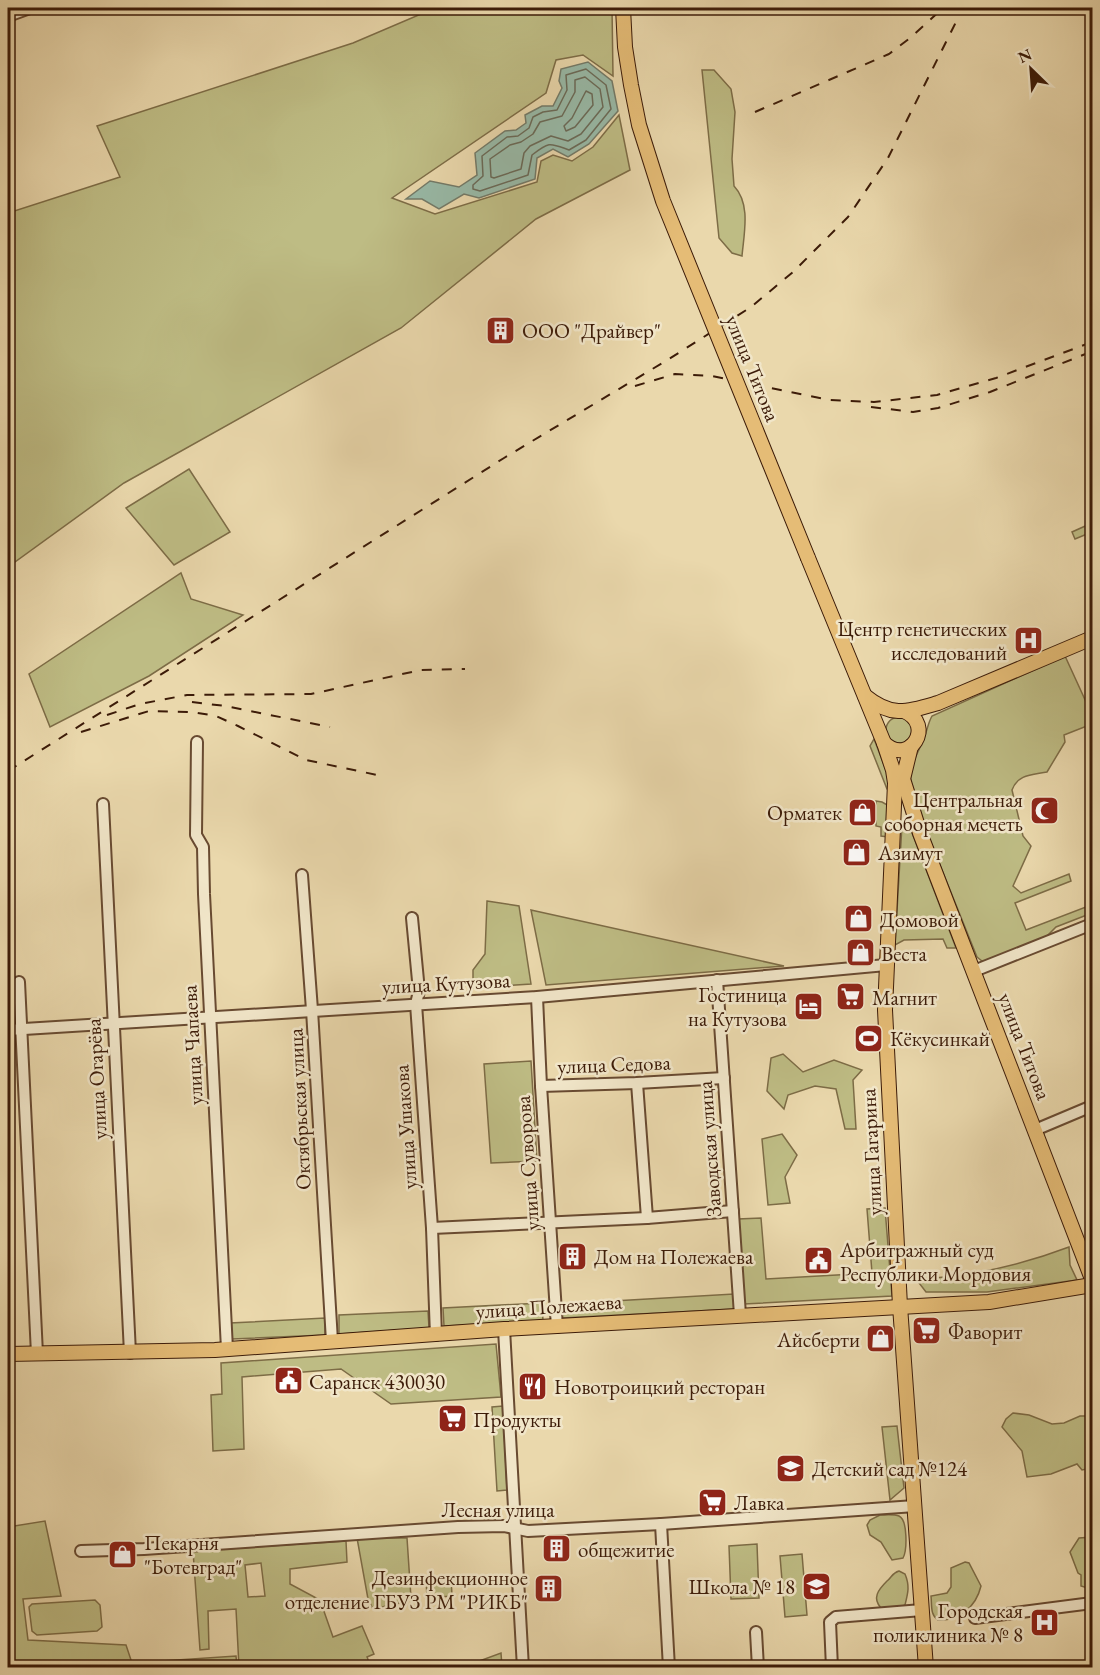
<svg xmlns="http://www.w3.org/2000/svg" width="1100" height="1675" font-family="'EB Garamond',serif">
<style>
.green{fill:#bebc84;stroke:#7d6c46;stroke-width:1.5;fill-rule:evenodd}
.water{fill:#98baa8;stroke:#737a68;stroke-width:1.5}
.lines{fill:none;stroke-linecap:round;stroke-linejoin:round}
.shore{stroke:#6a6a58;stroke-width:1.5}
.minor-casing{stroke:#684a31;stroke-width:14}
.major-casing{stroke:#3c1b08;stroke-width:16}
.minor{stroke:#f1e6c9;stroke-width:10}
.major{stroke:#e5bc76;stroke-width:14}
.rail{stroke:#3c1b08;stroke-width:2;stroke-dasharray:10 10;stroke-linecap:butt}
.major-bridge-casing{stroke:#3c1b08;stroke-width:16;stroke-linecap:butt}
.major-bridge{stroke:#e5bc76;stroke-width:14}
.labels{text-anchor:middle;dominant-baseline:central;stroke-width:5;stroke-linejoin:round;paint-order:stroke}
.poi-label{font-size:21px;fill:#3c1b08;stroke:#f1e6c9;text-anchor:start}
.street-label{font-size:21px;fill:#3c1b08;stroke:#f1e6c9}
</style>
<rect width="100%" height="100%" fill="#ead8ac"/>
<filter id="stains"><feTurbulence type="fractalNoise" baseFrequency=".00333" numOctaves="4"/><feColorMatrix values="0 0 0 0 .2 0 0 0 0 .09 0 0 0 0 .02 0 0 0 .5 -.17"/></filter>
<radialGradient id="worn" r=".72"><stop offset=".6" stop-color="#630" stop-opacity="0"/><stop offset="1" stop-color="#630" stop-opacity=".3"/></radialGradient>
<g class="green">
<polygon points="435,8 612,8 613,76 583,55 556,60 546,93 392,198 435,214 537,182 541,161 553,155 572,161 593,147 619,115 630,170 536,219 401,328 124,483 8,567 8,213 120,177 97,126 353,43"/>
<path d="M702 70H714L731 89 735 112 732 159 734 186C751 204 744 233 742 256L732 253 719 238Z"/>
<polygon points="189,469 230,532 174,565 126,508"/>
<polygon points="1092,523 1092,532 1075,539 1072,532"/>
<polygon points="181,573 191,599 243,615 149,676 50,727 29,674"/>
<path d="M1065 656 1092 715V724L1064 735 1065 742 1047 772C1032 775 1018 774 1012 790L1023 836 1031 846 1013 886 1021 893 1069 874 1071 881 1015 903 1026 930 1091 905 1092 913 1056 927 1046 937 989 961H982L977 957 913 798C908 767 910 770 922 743 927 733 927 725 932 716Z"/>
<circle cx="899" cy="730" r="13"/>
<polygon points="874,739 889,778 890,791 887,789 870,746"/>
<polygon points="876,801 882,802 889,806 888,837 881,836 881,827 876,826"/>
<polygon points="907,823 909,825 956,948 947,948 943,939 904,940 895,945 902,825"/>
<polygon points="487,901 519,906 531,984 473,988 473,970 485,954"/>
<polygon points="531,910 784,966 546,985"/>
<polygon points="783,1054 803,1072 834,1060 862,1070 853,1080 856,1129 845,1129 836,1089 815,1086 788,1095 784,1109 767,1091 771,1058"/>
<polygon points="531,1061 537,1161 491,1163 484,1064"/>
<polygon points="782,1134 797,1155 785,1177 790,1203 768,1205 762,1139"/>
<polygon points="885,1208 892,1296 744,1304 738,1219 761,1218 766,1279 872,1273 867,1209"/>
<path d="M1069 1247 1070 1265 1077 1280 987 1292H926L916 1279C968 1277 1019 1266 1069 1247Z"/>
<polygon points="734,1294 735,1309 562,1318 561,1304"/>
<polygon points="542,1303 543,1321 444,1326 443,1308"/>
<polygon points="428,1311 429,1328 339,1334 339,1315"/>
<polygon points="325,1318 325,1335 232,1339 230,1323"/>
<polygon points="496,1344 501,1397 391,1404 341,1369 242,1377 244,1449 213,1451 211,1395 222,1394 221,1363"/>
<polygon points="503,1406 507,1490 497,1491 492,1407"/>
<polygon points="1013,1413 1029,1415 1052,1424 1064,1423 1080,1416 1092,1416 1092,1468 1082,1470 1077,1464 1051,1474 1027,1477 1022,1451 1002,1427 1006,1419"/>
<polygon points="897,1426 904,1488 890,1500 882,1427"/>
<path d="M880 1515C886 1515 894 1514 899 1516 908 1520 907 1551 903 1558L892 1560 881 1542 870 1535 867 1525 870 1520Z"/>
<polygon points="45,1521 61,1596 23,1599 28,1640 126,1645 132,1663 236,1656 237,1667 8,1667 8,1527"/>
<polygon points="1092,1537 1092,1593 1091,1589 1081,1586 1081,1575 1078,1573 1070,1552 1079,1538"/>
<polygon points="357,1538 407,1538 411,1598 400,1603 373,1609 368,1599"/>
<path d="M346 1541 347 1562 290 1569V1584L320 1600 333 1637 362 1626 374 1654 367 1657 371 1667H239L236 1609 208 1611 209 1649 200 1650 193 1551ZM261 1563 265 1596 248 1597 245 1565Z"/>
<polygon points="757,1544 759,1598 731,1599 729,1546"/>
<polygon points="802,1554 807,1615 785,1617 780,1556"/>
<path d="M965 1562 969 1563 981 1586C976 1607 959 1621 938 1620 930 1615 932 1605 931 1596L947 1593 951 1587V1568Z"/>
<path d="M899 1571 905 1574C910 1586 908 1593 905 1605L899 1608H881C872 1598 878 1590 887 1581 892 1577 892 1573 899 1571Z"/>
<polygon points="451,1577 452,1596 427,1598 426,1578"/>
<polygon points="95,1600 100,1605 102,1627 97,1631 37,1635 32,1631 29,1607 32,1604"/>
<polygon points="501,1653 502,1667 463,1667"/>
</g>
<polygon class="water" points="588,62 612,81 618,111 589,144 568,157 553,149 537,158 535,179 479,198 464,194 439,209 422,199 406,199 430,181 459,187 477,175 475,153 505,131 516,130 526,123 525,115 542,106 553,106 562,88 559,81 561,69"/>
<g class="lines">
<g class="shore">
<path d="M586 69 606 85 611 109 586 140 569 150C550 143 550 141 532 155L528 175 480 191 473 189V185L483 176 482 156 507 137 518 136 529 128 533 117 543 112 557 110 567 90 566 75Z"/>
<polygon points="585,77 600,89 603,107 581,134 568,141 551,136 530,146 524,153 521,169 494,178 491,177 490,159 510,145 521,142 533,134 540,122 562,116 575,92 575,80"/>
<polygon points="586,91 592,94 593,105 575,127 566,131 564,126 572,118"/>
</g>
<defs>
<g id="minor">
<polyline points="8,16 30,8"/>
<polyline points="197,742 196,835 203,847 204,894 227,1349"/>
<polyline points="103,804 130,1353"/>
<polyline points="302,875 312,1010 332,1341"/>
<polyline points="412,918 419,991 416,1004 432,1228 436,1335"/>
<polyline points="974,971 1092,924"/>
<polyline points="717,980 740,1315"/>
<polyline points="19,982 37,1354"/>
<polyline points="537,997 541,1086 557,1327"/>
<polyline points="8,1030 537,997 886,965"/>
<polyline points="637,1083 647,1218"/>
<polyline points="541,1086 637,1083 724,1078"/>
<polyline points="1035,1130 1092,1106"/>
<polyline points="432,1228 647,1218 733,1211"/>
<polyline points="504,1329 523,1668"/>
<polyline points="661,1524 669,1668"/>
<polyline points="81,1551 144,1549 458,1527 504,1526 528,1531 661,1524 915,1506"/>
<polyline points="975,1618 1092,1603"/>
<polyline points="756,1632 758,1668"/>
<polyline points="832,1668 830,1622 836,1617 922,1610"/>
</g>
<g id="major">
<polyline points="808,558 884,743 893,770 895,783 885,1010 900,1306 926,1668"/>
<path d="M865 696C892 718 907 712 938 703L1092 638"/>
<path d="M884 743C909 767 936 725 904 711"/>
<polyline points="911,746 903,779 920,833 1092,1279"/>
<polyline points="8,1354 215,1350 504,1329 989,1302 1092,1285"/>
</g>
</defs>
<use href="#minor" class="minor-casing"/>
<use href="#major" class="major-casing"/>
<use href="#minor" class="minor"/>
<use href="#major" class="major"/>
<g class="rail">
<polyline points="755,112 889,54 910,38 943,8"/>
<polyline points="635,386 675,374 712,376 829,400 874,402 937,395 996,378 1092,342"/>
<polyline points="871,407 913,412 938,408 990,392 1088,353"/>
<polyline points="192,702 225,706 330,727"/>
<polyline points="107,715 140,704 187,695 311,694 421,670 465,669"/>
<polyline points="81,732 149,711 192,712 216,716 238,726 306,760 382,776"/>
<polyline points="8,771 504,458 669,359 751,307 793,272 848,217 888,158 963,8"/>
</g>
<defs>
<polyline id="major-bridge" points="623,8 625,47 631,85 639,125 663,201 808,558"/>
</defs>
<use href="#major-bridge" class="major-bridge-casing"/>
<use href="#major-bridge" class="major-bridge"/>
</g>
<defs>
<symbol id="building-square" viewBox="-11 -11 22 22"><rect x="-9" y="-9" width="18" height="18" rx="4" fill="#8f2418" stroke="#f1e6c9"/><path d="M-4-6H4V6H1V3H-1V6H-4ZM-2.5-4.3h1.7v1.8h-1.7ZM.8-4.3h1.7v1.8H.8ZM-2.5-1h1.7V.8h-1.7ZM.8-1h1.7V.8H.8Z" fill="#fff"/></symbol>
<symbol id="hospital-square" viewBox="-11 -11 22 22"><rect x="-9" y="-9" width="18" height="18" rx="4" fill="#8f2418" stroke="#f1e6c9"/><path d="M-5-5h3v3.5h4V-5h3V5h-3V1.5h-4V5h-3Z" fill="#fff"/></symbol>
<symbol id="mosque-square" viewBox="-11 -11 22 22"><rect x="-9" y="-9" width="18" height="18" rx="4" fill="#8f2418" stroke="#f1e6c9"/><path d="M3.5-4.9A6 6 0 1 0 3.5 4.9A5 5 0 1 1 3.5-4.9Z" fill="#fff"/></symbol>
<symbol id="shop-square" viewBox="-11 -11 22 22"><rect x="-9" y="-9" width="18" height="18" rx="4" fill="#8f2418" stroke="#f1e6c9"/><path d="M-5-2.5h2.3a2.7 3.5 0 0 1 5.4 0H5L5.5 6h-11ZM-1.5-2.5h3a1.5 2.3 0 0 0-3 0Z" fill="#fff"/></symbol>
<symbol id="supermarket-square" viewBox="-11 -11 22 22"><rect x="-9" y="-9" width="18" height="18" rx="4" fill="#8f2418" stroke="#f1e6c9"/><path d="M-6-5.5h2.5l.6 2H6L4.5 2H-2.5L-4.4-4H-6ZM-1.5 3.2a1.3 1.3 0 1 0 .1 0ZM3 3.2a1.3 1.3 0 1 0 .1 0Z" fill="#fff"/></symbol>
<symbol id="hotel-square" viewBox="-11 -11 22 22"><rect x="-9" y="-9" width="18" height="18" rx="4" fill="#8f2418" stroke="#f1e6c9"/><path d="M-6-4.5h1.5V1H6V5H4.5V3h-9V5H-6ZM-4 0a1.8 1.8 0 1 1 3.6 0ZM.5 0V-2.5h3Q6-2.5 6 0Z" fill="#fff"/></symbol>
<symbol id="stadium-square" viewBox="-11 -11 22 22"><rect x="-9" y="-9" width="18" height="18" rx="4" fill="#8f2418" stroke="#f1e6c9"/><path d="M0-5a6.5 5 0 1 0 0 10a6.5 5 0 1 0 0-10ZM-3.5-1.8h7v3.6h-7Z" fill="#fff"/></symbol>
<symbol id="civic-square" viewBox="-11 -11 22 22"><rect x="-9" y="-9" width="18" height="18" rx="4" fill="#8f2418" stroke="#f1e6c9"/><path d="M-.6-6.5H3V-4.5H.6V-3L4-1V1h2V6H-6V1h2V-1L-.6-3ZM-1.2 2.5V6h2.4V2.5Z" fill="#fff"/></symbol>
<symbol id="restaurant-square" viewBox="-11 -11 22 22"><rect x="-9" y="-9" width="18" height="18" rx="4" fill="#8f2418" stroke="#f1e6c9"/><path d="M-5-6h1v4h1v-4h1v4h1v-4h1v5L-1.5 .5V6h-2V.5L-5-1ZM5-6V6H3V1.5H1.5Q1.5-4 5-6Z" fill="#fff"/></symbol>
<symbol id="school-square" viewBox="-11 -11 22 22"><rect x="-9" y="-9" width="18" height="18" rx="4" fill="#8f2418" stroke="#f1e6c9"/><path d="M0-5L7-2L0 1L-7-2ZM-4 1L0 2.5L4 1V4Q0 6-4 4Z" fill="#fff"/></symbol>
</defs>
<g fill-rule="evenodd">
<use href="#building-square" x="484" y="314" width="33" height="33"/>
<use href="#hospital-square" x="1012" y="624" width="33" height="33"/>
<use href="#mosque-square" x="1028" y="794" width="33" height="33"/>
<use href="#shop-square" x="846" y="796" width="33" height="33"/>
<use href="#shop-square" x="840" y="836" width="33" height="33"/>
<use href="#shop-square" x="842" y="902" width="33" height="33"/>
<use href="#shop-square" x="844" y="936" width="33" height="33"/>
<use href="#supermarket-square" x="834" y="980" width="33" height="33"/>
<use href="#hotel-square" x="792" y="990" width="33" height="33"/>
<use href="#stadium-square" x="852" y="1022" width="33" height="33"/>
<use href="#building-square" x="556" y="1240" width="33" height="33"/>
<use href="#civic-square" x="802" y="1244" width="33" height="33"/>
<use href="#supermarket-square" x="910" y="1314" width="33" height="33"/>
<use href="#shop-square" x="864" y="1322" width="33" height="33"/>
<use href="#civic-square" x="272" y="1364" width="33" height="33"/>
<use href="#restaurant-square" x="516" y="1370" width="33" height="33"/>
<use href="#supermarket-square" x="436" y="1402" width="33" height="33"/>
<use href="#school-square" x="774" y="1452" width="33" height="33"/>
<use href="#supermarket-square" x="696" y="1486" width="33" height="33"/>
<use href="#building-square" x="540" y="1532" width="33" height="33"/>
<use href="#shop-square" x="106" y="1538" width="33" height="33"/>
<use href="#school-square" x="800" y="1570" width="33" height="33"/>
<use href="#building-square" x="532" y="1572" width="33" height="33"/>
<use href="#hospital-square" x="1028" y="1606" width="33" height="33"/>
</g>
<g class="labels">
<g class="poi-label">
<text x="522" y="330">ООО "Драйвер"</text>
<text x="1007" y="628" text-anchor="end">Центр генетических<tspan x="1007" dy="24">исследований</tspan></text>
<text x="1023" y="799" text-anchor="end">Центральная<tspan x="1023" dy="24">соборная мечеть</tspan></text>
<text x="842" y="812" text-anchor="end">Орматек</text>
<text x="878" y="852">Азимут</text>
<text x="880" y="919">Домовой</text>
<text x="881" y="953">Веста</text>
<text x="787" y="994" text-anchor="end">Гостиница<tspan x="787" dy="24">на Кутузова</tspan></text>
<text x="872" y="997">Магнит</text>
<text x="890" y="1038">Кёкусинкай</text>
<text x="840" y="1249">Арбитражный суд<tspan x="840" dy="24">Республики Мордовия</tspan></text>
<text x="594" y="1256">Дом на Полежаева</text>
<text x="948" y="1331">Фаворит</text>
<text x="860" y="1339" text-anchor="end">Айсберти</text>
<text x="309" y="1381">Саранск 430030</text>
<text x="554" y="1386">Новотроицкий ресторан</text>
<text x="473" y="1419">Продукты</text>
<text x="812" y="1468">Детский сад №124</text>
<text x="734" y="1502">Лавка</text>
<text x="144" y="1542">Пекарня<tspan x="144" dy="24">"Ботевград"</tspan></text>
<text x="578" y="1549">общежитие</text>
<text x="528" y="1577" text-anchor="end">Дезинфекционное<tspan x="528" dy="24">отделение ГБУЗ РМ "РИКБ"</tspan></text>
<text x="795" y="1586" text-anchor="end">Школа № 18</text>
<text x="1023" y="1610" text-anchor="end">Городская<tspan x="1023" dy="24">поликлиника № 8</tspan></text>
</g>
<g class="street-label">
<text transform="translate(753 368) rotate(68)">улица Титова</text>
<text transform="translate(446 983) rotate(-3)">улица Кутузова</text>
<text transform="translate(192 1045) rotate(-93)">улица Чапаева</text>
<text transform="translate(1025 1046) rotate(69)">улица Титова</text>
<text transform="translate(614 1064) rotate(-2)">улица Седова</text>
<text transform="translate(96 1079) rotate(-93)">улица Огарёва</text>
<text transform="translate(299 1109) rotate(-93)">Октябрьская улица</text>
<text transform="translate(405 1127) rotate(-94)">улица Ушакова</text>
<text transform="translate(709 1149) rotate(-94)">Заводская улица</text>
<text transform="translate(871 1152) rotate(-93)">улица Гагарина</text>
<text transform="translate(527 1163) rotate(-94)">улица Суворова</text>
<text transform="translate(549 1306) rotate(-4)">улица Полежаева</text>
<text x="498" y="1509">Лесная улица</text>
</g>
</g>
<rect width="1100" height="1675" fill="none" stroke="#ead8ac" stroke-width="30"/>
<rect x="9" y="9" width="1082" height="1657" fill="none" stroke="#3c1b08" stroke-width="3"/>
<rect x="15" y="15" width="1070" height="1645" fill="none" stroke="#3c1b08" stroke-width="1.5"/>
<g transform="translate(1031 69) rotate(335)" stroke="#f1e6c9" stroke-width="4.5" paint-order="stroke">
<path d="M0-4.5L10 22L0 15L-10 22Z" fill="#3c1b08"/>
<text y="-9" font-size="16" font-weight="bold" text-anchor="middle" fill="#3c1b08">N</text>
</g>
<rect width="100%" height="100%" filter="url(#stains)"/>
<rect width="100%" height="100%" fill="url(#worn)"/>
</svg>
